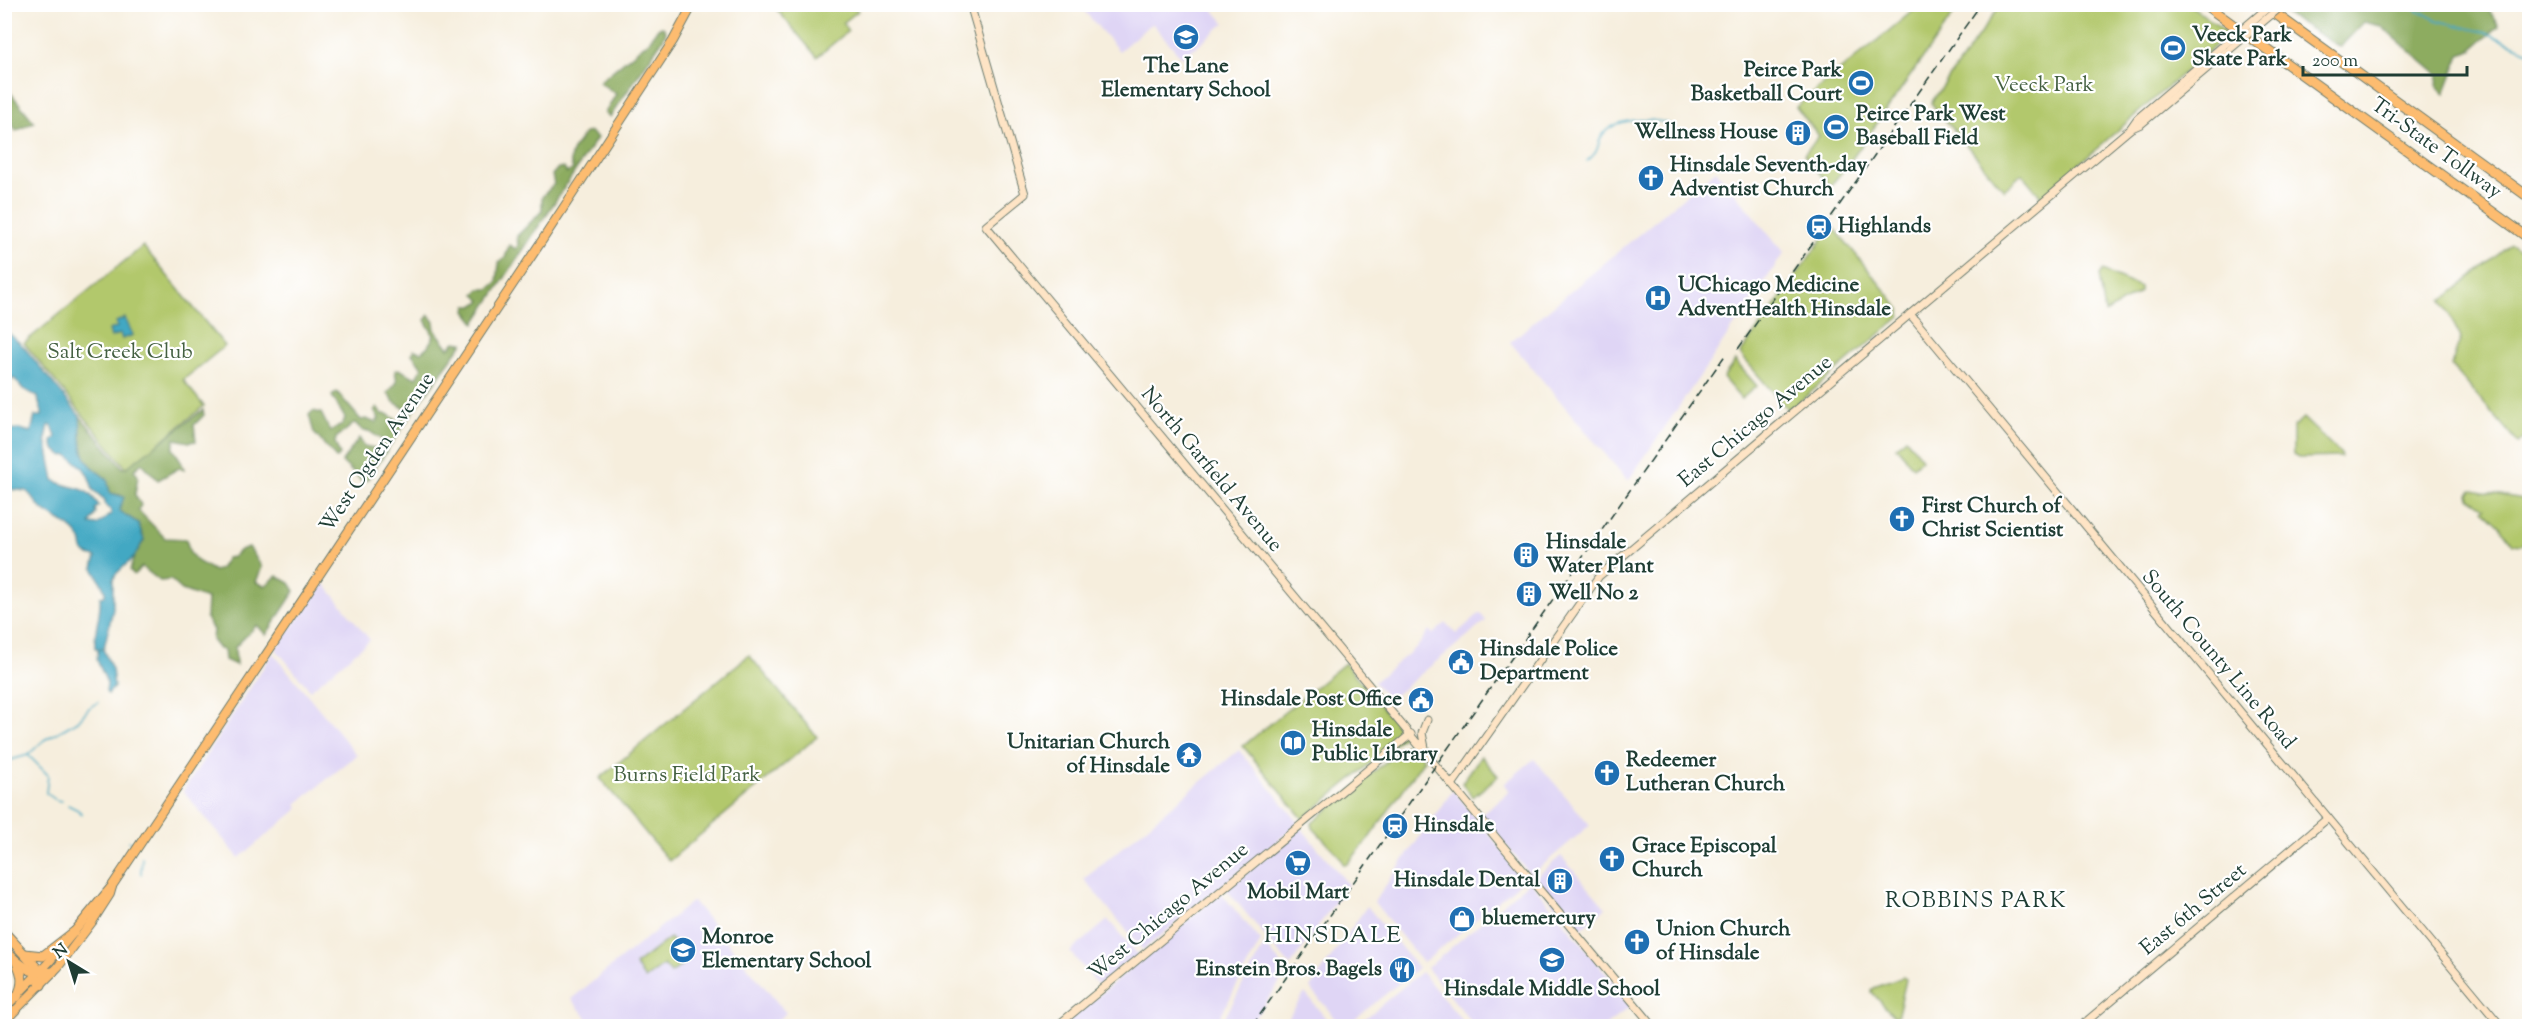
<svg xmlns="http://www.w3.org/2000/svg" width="2534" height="1031" font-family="'Sorts Mill Goudy',serif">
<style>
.built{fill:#dfd5f5}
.green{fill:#b2c86c;stroke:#688250;stroke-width:1.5}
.forest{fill:#8dac60;stroke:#56744a;stroke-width:1.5}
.water{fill:#43a8c3;stroke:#31727c;stroke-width:1.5;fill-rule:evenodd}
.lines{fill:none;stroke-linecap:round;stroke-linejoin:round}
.stream{stroke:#43a8c3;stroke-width:1.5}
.secondary-casing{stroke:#6a7b6f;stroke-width:9}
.primary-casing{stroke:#6a7b6f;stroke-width:10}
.highway-casing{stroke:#6a7b6f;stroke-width:11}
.secondary{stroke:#fee4c5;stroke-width:7}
.primary{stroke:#fdbc6f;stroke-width:8}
.highway{stroke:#fdbc6f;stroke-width:9}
.rail{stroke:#1f3d34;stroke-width:1.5;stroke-dasharray:9 4.5;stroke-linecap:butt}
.secondary-bridge-casing{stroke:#6a7b6f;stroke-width:9;stroke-linecap:butt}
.secondary-bridge{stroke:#fee4c5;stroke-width:7}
.labels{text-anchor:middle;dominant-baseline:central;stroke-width:4.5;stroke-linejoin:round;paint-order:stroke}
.poi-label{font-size:21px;font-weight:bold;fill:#1f3d34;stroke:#fff;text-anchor:start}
.park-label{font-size:21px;fill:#446042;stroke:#fff}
.street-label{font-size:21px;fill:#1f3d34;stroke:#fff}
.neighbourhood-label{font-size:22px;letter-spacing:1.5px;fill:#1f3d34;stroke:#fff}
.quarter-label{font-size:24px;letter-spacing:1.5px;fill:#1f3d34;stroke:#fff}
</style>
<rect width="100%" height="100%" fill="#fff"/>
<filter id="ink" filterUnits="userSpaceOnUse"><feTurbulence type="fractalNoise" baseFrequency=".0167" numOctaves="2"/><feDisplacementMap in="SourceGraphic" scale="12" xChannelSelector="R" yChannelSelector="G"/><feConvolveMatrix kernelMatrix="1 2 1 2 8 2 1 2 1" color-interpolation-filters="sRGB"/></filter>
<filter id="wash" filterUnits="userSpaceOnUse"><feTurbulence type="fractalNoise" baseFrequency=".008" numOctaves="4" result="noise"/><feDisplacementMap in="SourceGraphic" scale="24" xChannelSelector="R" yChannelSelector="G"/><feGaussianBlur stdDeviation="1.35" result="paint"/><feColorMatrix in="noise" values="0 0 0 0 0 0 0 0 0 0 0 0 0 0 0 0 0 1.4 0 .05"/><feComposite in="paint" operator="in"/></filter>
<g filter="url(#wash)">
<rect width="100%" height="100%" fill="#f6eedd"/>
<g class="built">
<polygon points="1079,5 1209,5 1225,23 1182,58 1152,23 1119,51"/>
<polygon points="1716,170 1784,253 1628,481 1510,342"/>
<polygon points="324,583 370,640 310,690 276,649"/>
<polygon points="1480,613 1486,621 1389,700 1374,682 1418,646 1429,630 1433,634 1446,623 1456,634"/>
<polygon points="273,653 357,755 296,804 299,808 239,858 183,791"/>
<polygon points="1239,750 1299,823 1143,950 1084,879"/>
<polygon points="1534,759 1590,825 1531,875 1481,815 1510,791 1504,784"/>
<polygon points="1453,790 1525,879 1423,963 1374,902"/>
<polygon points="1301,828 1348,884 1290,966 1226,889"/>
<polygon points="1561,856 1606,908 1577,932 1534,879"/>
<polygon points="1530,881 1632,1005 1605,1026 1475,1026 1427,968"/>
<polygon points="1221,893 1261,941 1215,1026 1068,1026 1066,1023"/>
<polygon points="693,901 786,1013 770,1026 594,1026 571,999"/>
<polygon points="1367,906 1418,968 1346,1026 1342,1026 1310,988"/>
<polygon points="1108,920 1139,956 1101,988 1070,952"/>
<polygon points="1265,944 1287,972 1249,1026 1220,1026"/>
<polygon points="1421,972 1467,1026 1356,1026"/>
<polygon points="1305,993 1332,1026 1282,1026"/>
</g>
<g class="green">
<polygon points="2001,4 2190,5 2226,32 2224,38 2041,197 2022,174 2004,190 1931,103"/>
<polygon points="773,5 853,5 858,11 843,23 848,31 817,57"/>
<polygon points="1920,5 1960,5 1847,166 1830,186 1804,154 1819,136 1796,107"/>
<polygon points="1832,225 1900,309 1900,317 1792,408 1787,409 1740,354"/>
<polygon points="2511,244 2530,258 2529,433 2518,443 2451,365 2461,338 2442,301"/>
<polygon points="143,246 225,346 183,380 204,406 127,469 24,343"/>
<polygon points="2102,271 2140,287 2140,292 2105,313 2099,275"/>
<polygon points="1735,361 1757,386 1741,399 1723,378"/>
<polygon points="2303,418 2341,454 2341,457 2298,458 2293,455 2293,427"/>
<polygon points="1906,438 1922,459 1913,467 1896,446"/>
<polygon points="2472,490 2529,500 2529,537 2521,545 2513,544 2499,525 2483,510 2485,508 2470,498 2469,494"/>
<polygon points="749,655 817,737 669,861 600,778"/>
<polygon points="1345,663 1405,735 1303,819 1243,746"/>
<polygon points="1407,744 1413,744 1424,760 1367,841 1347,864 1343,864 1341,858 1313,828 1312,823"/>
<polygon points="1481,756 1498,776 1473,797 1462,783"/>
<polygon points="670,938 687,961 671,973 664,965 645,979 635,965"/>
<polygon points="1903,977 1906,979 1905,984 1898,1014 1895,1018 1871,991 1874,988"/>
</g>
<g class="forest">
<polygon points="2294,4 2486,5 2499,26 2469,52 2460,55 2445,94 2437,86 2438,75 2381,26 2364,22 2340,47 2284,13"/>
<polygon points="663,27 666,32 663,39 610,117 605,113 616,94 599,82 650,40 658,28"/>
<polygon points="5,86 34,122 16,131 5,112"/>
<path d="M590 132 597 138 475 323 466 311 467 306H473L481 301 475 294 480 289H489L497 282 499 263 505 258 509 245 516 249 518 245 517 236 542 211V197L554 184 552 175 558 168H564L567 173 573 169C565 155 577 144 585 133Z"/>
<polygon points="429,315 434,322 435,330 449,348 455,342 463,343 412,413 394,402 388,393 397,382 395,371 399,369 416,378 422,367 412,354 414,350 421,352 428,346 434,336 425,320"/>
<polygon points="337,392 361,420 366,419 376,423 379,418 374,411 377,407 382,414 387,414 400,422 404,416 411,415 367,480 361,480 342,462 359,438 364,446 380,449 385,442 369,431 363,431 355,423 336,438 335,443 340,455 336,458 314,433 309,415 313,411 321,413 330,431 342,425 345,418 332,396"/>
<path d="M203 410 204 415 194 425 196 441 189 442 175 439 173 449 180 459 184 469 179 468 158 480 142 463 134 470 138 476 135 495 141 505 138 510 165 538 186 539 190 553 197 561 214 571 220 569 227 558 233 557 240 550 249 547 262 567 256 582 265 586 277 576 290 583 295 591 266 635 257 625 235 647 236 665 225 660 224 650 219 649 212 640 213 630 206 618 207 599 182 590 171 580 160 581 142 567 134 575 130 570 134 557 144 540 138 523 119 511 121 495 110 493 107 479C77 458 82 448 80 416L123 468 127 467Z"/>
</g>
<g class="water">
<polygon points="125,318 133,335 122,339 120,334 111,337 109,330 117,327 116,322"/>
<path d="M4 329 23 346 80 416C82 448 77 458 107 479L110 493 124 497 119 511 138 523 144 540 134 557 116 574 113 580V609L104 648H95C93 633 102 612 100 597L105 596V590L93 568 96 557C75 553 88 546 77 534 67 522 54 519 42 509 36 504 33 496 26 491L9 489 5 491V430L19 429 31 432 35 416H42C43 408 38 405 38 397L23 389 14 378 7 384H5ZM49 425 52 426 56 437 52 441 54 449 63 456 67 455C84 467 88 471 93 490L105 500V505L111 510V514L97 525 90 524 96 513 95 509 99 506C84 481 73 492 54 480L46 439Z"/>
<polygon points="98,649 103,649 112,669 114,687 108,694 106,692 107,683 97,660"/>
</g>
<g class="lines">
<g class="stream">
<polyline points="2407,4 2436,20 2487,33 2530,52"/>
<path d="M1587 161C1603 148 1595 144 1603 134 1619 116 1656 117 1675 127"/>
<polyline points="28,755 48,775 46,793 56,800 61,801"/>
<polyline points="4,762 28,755 44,740 78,721 89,708 98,702"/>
<polyline points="68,805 78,810 82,814"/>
<polyline points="128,841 132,843"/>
<polyline points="141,874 142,857"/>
</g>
</g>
</g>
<g filter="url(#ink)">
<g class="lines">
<defs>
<g id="secondary">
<polyline points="970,4 1025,194 986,226 1653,1026"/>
<polyline points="2132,128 2141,124 2230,49"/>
<polyline points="1910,314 2501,1026"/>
<polyline points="1425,748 1422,733 1427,720"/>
<polyline points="1452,785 1599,576 2130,129 2137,119 2224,45"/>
<polyline points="1057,1026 1411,734"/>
<polyline points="2081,1026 2328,818"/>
</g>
<g id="primary">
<polyline points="4,1009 50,961 112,886 543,239 673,41 693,4"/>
<polyline points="4,1022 58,967 92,922 110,894 112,887"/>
</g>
<g id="highway">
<polyline points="2204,4 2530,239"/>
<polyline points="2262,4 2530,198"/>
<polyline points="4,932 36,967 41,985"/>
<path d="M4 949C18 964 31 976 53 972"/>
<polyline points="25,954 43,956 74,932"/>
<path d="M17 963C23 975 24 985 17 997"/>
</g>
</defs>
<use href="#secondary" class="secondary-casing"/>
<use href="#primary" class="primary-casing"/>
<use href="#highway" class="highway-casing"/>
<use href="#secondary" class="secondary"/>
<use href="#primary" class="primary"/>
<use href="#highway" class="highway"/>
<g class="rail">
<polyline points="1738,349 1981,4"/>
<polyline points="1252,1026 1726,354"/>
</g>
<defs>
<g id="secondary-bridge">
<polyline points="2224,45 2272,4"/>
<polyline points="2230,49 2284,4"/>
</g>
</defs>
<use href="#secondary-bridge" class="secondary-bridge-casing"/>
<use href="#secondary-bridge" class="secondary-bridge"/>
</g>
</g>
<defs>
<symbol id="school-disc" viewBox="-11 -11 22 22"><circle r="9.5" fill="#1f6fb2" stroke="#fff"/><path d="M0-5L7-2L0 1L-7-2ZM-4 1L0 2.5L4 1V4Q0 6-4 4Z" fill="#fff"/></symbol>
<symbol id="stadium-disc" viewBox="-11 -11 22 22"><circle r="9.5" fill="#1f6fb2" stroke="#fff"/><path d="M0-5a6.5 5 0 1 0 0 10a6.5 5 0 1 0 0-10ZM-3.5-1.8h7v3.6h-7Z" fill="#fff"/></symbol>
<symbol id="building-disc" viewBox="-11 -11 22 22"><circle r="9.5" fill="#1f6fb2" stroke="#fff"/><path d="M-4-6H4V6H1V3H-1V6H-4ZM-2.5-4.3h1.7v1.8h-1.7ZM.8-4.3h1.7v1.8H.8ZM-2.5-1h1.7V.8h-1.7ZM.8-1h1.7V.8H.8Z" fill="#fff"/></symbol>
<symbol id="church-disc" viewBox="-11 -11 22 22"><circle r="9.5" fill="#1f6fb2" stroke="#fff"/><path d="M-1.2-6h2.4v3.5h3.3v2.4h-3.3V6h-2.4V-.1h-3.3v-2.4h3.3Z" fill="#fff"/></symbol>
<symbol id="station-disc" viewBox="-11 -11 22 22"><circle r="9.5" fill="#1f6fb2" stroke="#fff"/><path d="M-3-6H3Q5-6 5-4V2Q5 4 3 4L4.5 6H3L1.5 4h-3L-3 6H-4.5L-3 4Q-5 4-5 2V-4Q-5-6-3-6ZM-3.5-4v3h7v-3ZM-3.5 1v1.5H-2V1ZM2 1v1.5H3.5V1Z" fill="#fff"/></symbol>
<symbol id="hospital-disc" viewBox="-11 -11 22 22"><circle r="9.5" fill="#1f6fb2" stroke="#fff"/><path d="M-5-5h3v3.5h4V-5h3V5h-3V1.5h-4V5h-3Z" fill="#fff"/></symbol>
<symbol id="civic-disc" viewBox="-11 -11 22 22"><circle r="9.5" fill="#1f6fb2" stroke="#fff"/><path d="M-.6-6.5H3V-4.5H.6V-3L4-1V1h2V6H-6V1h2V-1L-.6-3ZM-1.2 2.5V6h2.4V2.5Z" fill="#fff"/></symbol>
<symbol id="library-disc" viewBox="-11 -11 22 22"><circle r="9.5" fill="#1f6fb2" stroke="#fff"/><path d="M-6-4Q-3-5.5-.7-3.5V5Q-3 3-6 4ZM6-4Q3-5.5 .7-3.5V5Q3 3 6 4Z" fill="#fff"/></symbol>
<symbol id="temple-disc" viewBox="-11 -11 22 22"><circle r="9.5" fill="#1f6fb2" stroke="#fff"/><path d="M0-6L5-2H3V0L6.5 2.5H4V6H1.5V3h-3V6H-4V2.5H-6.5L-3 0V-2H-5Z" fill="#fff"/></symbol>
<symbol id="supermarket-disc" viewBox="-11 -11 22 22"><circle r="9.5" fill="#1f6fb2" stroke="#fff"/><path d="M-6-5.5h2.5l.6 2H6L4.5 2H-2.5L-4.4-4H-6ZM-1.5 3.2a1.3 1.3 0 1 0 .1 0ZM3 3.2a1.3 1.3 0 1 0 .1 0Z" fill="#fff"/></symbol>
<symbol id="shop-disc" viewBox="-11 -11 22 22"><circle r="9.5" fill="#1f6fb2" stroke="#fff"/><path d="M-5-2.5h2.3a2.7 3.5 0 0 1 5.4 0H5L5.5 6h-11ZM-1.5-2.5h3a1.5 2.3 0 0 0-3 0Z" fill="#fff"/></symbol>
<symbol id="restaurant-disc" viewBox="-11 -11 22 22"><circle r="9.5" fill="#1f6fb2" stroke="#fff"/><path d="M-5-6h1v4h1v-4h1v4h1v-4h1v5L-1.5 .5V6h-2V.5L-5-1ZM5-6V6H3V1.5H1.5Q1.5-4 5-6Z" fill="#fff"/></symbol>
</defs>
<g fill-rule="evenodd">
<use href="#school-disc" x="1171" y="22" width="30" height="30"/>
<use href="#stadium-disc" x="2158" y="33" width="30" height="30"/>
<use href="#stadium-disc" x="1846" y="68" width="30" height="30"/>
<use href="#stadium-disc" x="1821" y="112" width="30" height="30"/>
<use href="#building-disc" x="1783" y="118" width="30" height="30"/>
<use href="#church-disc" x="1636" y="163" width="30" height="30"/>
<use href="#station-disc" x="1804" y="212" width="30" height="30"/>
<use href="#hospital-disc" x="1643" y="283" width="30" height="30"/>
<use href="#church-disc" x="1887" y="504" width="30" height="30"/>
<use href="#building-disc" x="1511" y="540" width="30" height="30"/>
<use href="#building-disc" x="1514" y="579" width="30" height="30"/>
<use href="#civic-disc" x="1446" y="647" width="30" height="30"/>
<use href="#civic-disc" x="1406" y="685" width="30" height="30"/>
<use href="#library-disc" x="1278" y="728" width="30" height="30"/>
<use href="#temple-disc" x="1174" y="740" width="30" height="30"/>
<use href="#church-disc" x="1592" y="758" width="30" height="30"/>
<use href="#station-disc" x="1380" y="811" width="30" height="30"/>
<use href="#church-disc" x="1597" y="844" width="30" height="30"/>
<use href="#supermarket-disc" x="1283" y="848" width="30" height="30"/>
<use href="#building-disc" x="1545" y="866" width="30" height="30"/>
<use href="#shop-disc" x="1447" y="904" width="30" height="30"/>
<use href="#church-disc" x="1622" y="927" width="30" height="30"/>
<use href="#school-disc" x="668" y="935" width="30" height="30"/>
<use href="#school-disc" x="1537" y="945" width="30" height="30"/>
<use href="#restaurant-disc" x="1387" y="955" width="30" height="30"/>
</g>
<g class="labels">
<g class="poi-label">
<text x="2192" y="36">Veeck Park<tspan x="2192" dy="24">Skate Park</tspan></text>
<text x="1186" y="67" text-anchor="middle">The Lane<tspan x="1186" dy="24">Elementary School</tspan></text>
<text x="1842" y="71" text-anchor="end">Peirce Park<tspan x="1842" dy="24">Basketball Court</tspan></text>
<text x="1856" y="115">Peirce Park West<tspan x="1856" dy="24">Baseball Field</tspan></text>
<text x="1778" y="133" text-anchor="end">Wellness House</text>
<text x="1670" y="166">Hinsdale Seventh-day<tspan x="1670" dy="24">Adventist Church</tspan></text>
<text x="1838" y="227">Highlands</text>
<text x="1678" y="286">UChicago Medicine<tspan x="1678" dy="24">AdventHealth Hinsdale</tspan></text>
<text x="1922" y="507">First Church of<tspan x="1922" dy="24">Christ Scientist</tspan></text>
<text x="1546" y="543">Hinsdale<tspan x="1546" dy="24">Water Plant</tspan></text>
<text x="1549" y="594">Well No 2</text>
<text x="1480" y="650">Hinsdale Police<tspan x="1480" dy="24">Department</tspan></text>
<text x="1402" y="700" text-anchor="end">Hinsdale Post Office</text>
<text x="1312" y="731">Hinsdale<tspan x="1312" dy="24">Public Library</tspan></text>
<text x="1170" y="743" text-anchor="end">Unitarian Church<tspan x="1170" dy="24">of Hinsdale</tspan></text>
<text x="1626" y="761">Redeemer<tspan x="1626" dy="24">Lutheran Church</tspan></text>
<text x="1414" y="826">Hinsdale</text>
<text x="1632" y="847">Grace Episcopal<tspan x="1632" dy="24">Church</tspan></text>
<text x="1540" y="881" text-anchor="end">Hinsdale Dental</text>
<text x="1298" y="893" text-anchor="middle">Mobil Mart</text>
<text x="1482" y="919">bluemercury</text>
<text x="1656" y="930">Union Church<tspan x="1656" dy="24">of Hinsdale</tspan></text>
<text x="702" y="938">Monroe<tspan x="702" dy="24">Elementary School</tspan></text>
<text x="1382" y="970" text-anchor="end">Einstein Bros. Bagels</text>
<text x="1552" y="990" text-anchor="middle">Hinsdale Middle School</text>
</g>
<g class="park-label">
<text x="2044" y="86">Veeck Park</text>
<text x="120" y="353">Salt Creek Club</text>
<text x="687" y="776">Burns Field Park</text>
</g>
<g class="street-label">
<text transform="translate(2436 149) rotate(36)">Tri-State Tollway</text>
<text transform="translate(1756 422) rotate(-40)">East Chicago Avenue</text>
<text transform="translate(378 453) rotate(-56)">West Ogden Avenue</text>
<text transform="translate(1211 470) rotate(50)">North Garfield Avenue</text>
<text transform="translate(2218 660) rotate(50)">South County Line Road</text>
<text transform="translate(2194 910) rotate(-40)">East 6th Street</text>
<text transform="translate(1169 912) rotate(-40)">West Chicago Avenue</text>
</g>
<g class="neighbourhood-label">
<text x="1976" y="902">ROBBINS PARK</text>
</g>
<g class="quarter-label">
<text x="1333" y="936">HINSDALE</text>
</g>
</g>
<rect width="2534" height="1031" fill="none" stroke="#fff" stroke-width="24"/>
<g transform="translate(69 962) rotate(322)" stroke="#ffffff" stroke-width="4.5" paint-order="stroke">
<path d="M0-4.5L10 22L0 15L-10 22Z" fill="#1f3d34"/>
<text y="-9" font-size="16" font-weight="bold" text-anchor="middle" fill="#1f3d34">N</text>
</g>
<path d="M2303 66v9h164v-9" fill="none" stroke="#1f3d34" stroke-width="3"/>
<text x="2312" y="66" font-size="18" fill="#1f3d34" stroke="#ffffff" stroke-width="4.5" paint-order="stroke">200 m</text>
</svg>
